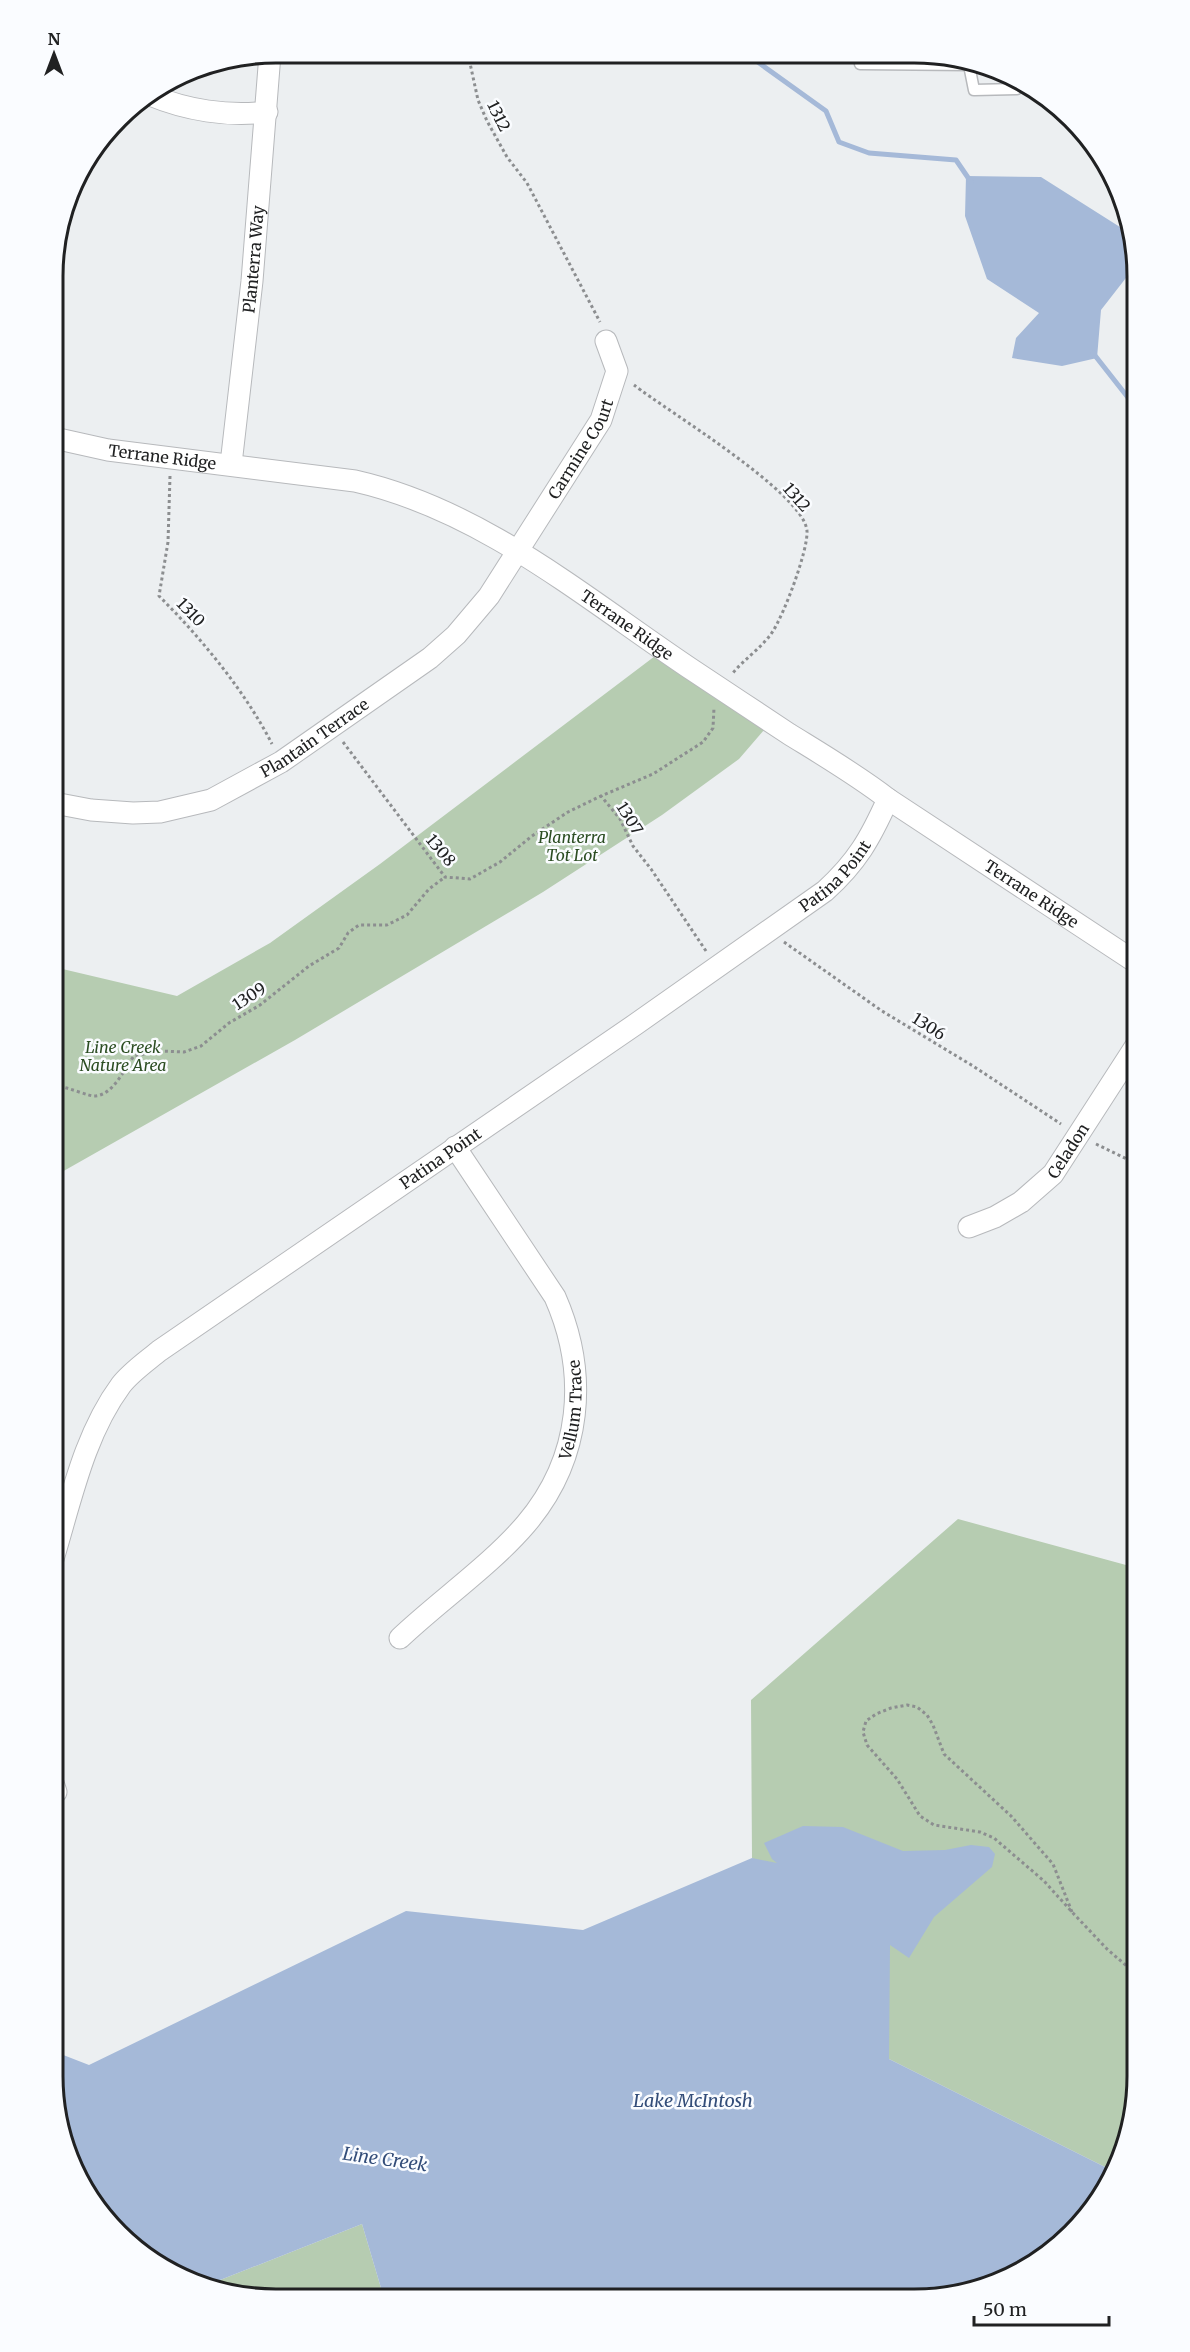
<svg xmlns="http://www.w3.org/2000/svg" width="1190" height="2352" font-family="Merriweather,serif">
<style>
.green{fill:#b6ccb1}
.water{fill:#a5b9d8}
.lines{fill:none;stroke-linecap:round;stroke-linejoin:round}
.stream{stroke:#a5b9d8;stroke-width:5}
.lane-casing{stroke:#b7b9bc;stroke-width:13}
.street-casing{stroke:#b7b9bc;stroke-width:23}
.path{stroke:#8c8e90;stroke-width:3;stroke-dasharray:3 3;stroke-linecap:butt}
.lane{stroke:#fff;stroke-width:10}
.street{stroke:#fff;stroke-width:21}
.labels{text-anchor:middle;dominant-baseline:central;stroke-width:5;stroke-linejoin:round;paint-order:stroke}
.street-label{font-size:16px;fill:#202122;stroke:#fafcff}
.park-label{font-size:16px;font-style:italic;fill:#2b4d22;stroke:#fafcff}
.water-label{font-size:18px;font-style:italic;fill:#334d79;stroke:#fafcff}
.rim{fill:none;stroke:#202122;stroke-width:3}
</style>
<rect width="100%" height="100%" fill="#eceff1"/>
<g class="green">
<polygon points="663,650 771,722 739,759 662,815 543,892 295,1040 53,1177 54,967 177,996 270,943 380,864"/>
<polygon points="958,1519 1137,1568 1137,2091 1121,2161 1115,2172 889,2059 848,1925 752,1858 751,1700"/>
<polygon points="362,2224 384,2298 246,2298 205,2286"/>
</g>
<g class="water">
<polygon points="966,176 1041,177 1131,234 1136,265 1101,310 1097,358 1062,366 1012,358 1016,338 1039,313 987,279 965,216"/>
<polygon points="803,1826 843,1827 903,1851 945,1850 971,1845 989,1847 995,1854 992,1867 934,1917 909,1958 890,1945 889,2059 1115,2172 1091,2212 1039,2262 986,2288 914,2299 384,2298 362,2224 205,2286 190,2282 129,2244 90,2201 64,2148 53,2076 53,2051 89,2065 406,1911 583,1930 752,1858 777,1863 772,1859 764,1843"/>
</g>
<g class="lines">
<g class="stream">
<polyline points="748,55 826,111 839,142 869,153 956,160 971,182"/>
<polyline points="1093,353 1137,409"/>
</g>
<defs>
<g id="lane">
<polyline points="860,56 860,64 969,65 969,61"/>
<polyline points="969,65 974,90 1017,89 1017,78"/>
</g>
<g id="street">
<path d="M150 95C186 110 228 117 267 112"/>
<path id="s1" d="M54 438 108 450 355 481C483 510 586 599 694 671 726 692 757 713 789 734 823 755 857 775 888 799L1137 963"/>
<path id="s2" d="M231 464 252 281 270 54"/>
<path id="s3" d="M54 803 91 810 133 813 160 812 211 800 281 762 430 658 456 635 489 596 601 420 617 371 606 341"/>
<path id="s4" d="M969 1227 995 1217 1021 1202 1053 1174 1137 1044"/>
<path id="s5" d="M53 1559C71 1500 84 1435 121 1385 131 1372 147 1361 159 1351L636 1024 825 891C857 862 870 839 888 799"/>
<path id="s6" d="M400 1638C439 1601 491 1565 526 1524 582 1458 589 1374 555 1297L455 1147"/>
<polyline points="53,1783 56,1792"/>
</g>
</defs>
<use href="#lane" class="lane-casing"/>
<use href="#street" class="street-casing"/>
<g class="path">
<polyline points="468,54 478,100 487,121 507,157 527,183 600,322"/>
<path d="M634 385C667 411 804 493 807 531 808 551 784 614 773 631 763 647 744 659 732 674"/>
<path d="M170 476 168 542 159 596C201 638 245 691 272 744"/>
<polyline points="343,742 445,877 470,879 500,862 532,836 568,812 601,796"/>
<polyline points="784,942 882,1011 973,1066 1061,1124"/>
<polyline points="706,951 651,869 633,846 620,819 601,796 653,774 703,742 713,728 714,708"/>
<path d="M54 1090 62 1087C69 1088 89 1096 94 1096 113 1096 124 1069 134 1056L159 1051 184 1052 201 1046 229 1023 260 1005 309 966 339 948 348 933 359 925H387L407 915 429 889 445 877"/>
<polyline points="1096,1144 1137,1164"/>
<polyline points="1072,1912 1053,1864 1011,1816 944,1754 933,1725 927,1715 917,1707 907,1705 891,1708 876,1714 866,1721 863,1732 867,1745 897,1779 920,1816 934,1825 980,1832 994,1838 1044,1881 1072,1912 1107,1949 1137,1975"/>
</g>
<use href="#lane" class="lane"/>
<use href="#street" class="street"/>
</g>
<g class="labels">
<g class="street-label">
<text transform="translate(499 116) rotate(64)">1312</text>
<text stroke="none"><textPath href="#s2" startOffset="206">Planterra Way</textPath></text>
<text stroke="none"><textPath href="#s3" startOffset="680">Carmine Court</textPath></text>
<text stroke="none"><textPath href="#s1" startOffset="110">Terrane Ridge</textPath></text>
<text transform="translate(797 497) rotate(49)">1312</text>
<text transform="translate(191 612) rotate(46)">1310</text>
<text stroke="none"><textPath href="#s1" startOffset="614">Terrane Ridge</textPath></text>
<text stroke="none"><textPath href="#s3" startOffset="280">Plantain Terrace</textPath></text>
<text transform="translate(630 818) rotate(58)">1307</text>
<text transform="translate(441 850) rotate(50)">1308</text>
<text stroke="none"><textPath href="#s5" startOffset="1066">Patina Point</textPath></text>
<text stroke="none"><textPath href="#s1" startOffset="1100">Terrane Ridge</textPath></text>
<text transform="translate(249 996) rotate(-33)">1309</text>
<text transform="translate(929 1026) rotate(32)">1306</text>
<text stroke="none"><textPath href="#s4" startOffset="128">Celadon</textPath></text>
<text stroke="none"><textPath href="#s5" startOffset="580">Patina Point</textPath></text>
<text stroke="none"><textPath href="#s6" startOffset="296">Vellum Trace</textPath></text>
</g>
<g class="park-label">
<text x="572" y="837">Planterra<tspan x="572" dy="18">Tot Lot</tspan></text>
<text x="123" y="1047">Line Creek<tspan x="123" dy="18">Nature Area</tspan></text>
</g>
<g class="water-label">
<text x="693" y="2100">Lake McIntosh</text>
<text transform="translate(385 2159) rotate(8)">Line Creek</text>
</g>
</g>
<path d="M0 0H1190V2352H0ZM276 63H914A213 213 0 0 1 1127 276V2076A213 213 0 0 1 914 2289H276A213 213 0 0 1 63 2076V276A213 213 0 0 1 276 63Z" fill="#fafcff" fill-rule="evenodd"/>
<path class="rim" d="M276 63H914A213 213 0 0 1 1127 276V2076A213 213 0 0 1 914 2289H276A213 213 0 0 1 63 2076V276A213 213 0 0 1 276 63Z"/>
<g transform="translate(54 54)" stroke="#fafcff" stroke-width="4.5" paint-order="stroke">
<path d="M0-4.5L10 22L0 15L-10 22Z" fill="#202122"/>
<text y="-9" font-size="16" font-weight="bold" text-anchor="middle" fill="#202122">N</text>
</g>
<path d="M974 2316v9h135v-9" fill="none" stroke="#202122" stroke-width="3"/>
<text x="983" y="2316" font-size="18" fill="#202122" stroke="#fafcff" stroke-width="4.5" paint-order="stroke">50 m</text>
</svg>
